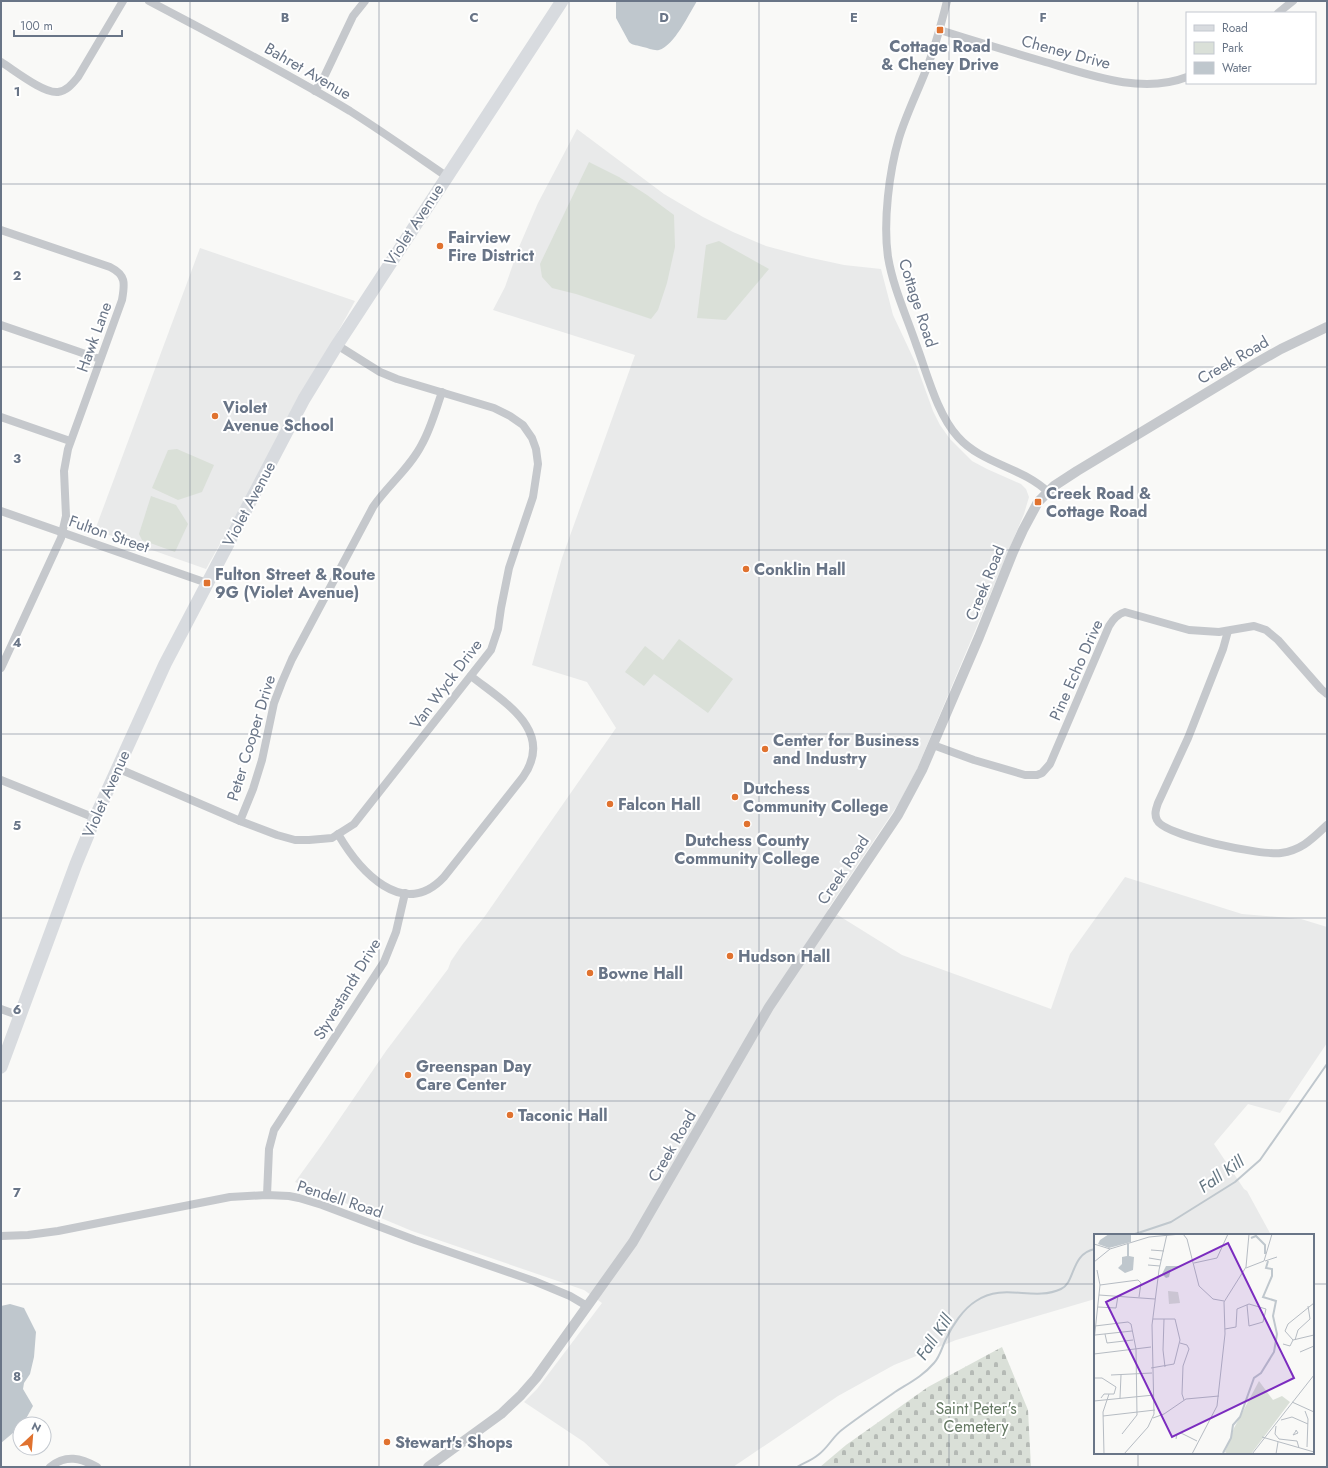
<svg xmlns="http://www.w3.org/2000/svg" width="1328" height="1468" font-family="Jost,sans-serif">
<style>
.built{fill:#e9eaea}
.green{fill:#dae0d8}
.cemetery{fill:url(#cemetery-stones)}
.water{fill:#bfc7cd}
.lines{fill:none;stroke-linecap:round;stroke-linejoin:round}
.stream{stroke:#bfc7cd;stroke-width:2}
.minor{stroke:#c5c8cc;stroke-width:8}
.tertiary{stroke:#c5c8cc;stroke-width:10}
.primary{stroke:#d8dbdf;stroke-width:13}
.grid{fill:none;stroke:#697587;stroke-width:1;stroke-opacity:0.55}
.poi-dot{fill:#e0722f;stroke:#fff;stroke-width:1.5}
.labels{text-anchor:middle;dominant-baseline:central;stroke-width:4;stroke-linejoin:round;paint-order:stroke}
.poi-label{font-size:16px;font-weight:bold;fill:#697587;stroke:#fff;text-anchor:start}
.street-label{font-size:16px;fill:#697587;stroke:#fff}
.park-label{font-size:16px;fill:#657963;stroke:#fff}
.water-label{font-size:17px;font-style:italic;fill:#647682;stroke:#fff}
.inset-river{fill:none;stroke:#bfc7cd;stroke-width:2}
.inset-road{fill:none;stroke:#b6bcc3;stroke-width:1}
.view{fill:#7b2cbf;fill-opacity:0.15;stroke:#7b2cbf;stroke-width:2}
.inset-edge{fill:none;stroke:#697587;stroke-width:2}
.grid-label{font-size:13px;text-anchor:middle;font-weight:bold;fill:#697587;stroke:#fff;stroke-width:4;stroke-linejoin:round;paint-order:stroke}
</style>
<defs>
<pattern id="cemetery-stones" width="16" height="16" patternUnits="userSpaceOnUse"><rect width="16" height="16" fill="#dae0d8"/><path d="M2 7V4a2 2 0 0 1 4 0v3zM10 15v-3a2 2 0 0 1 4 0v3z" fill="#b5bab5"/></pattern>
</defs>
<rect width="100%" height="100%" fill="#f9f9f7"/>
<g class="built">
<polygon points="577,129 664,194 703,217 733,232 766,246 807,257 844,265 881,269 893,315 916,364 933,411 940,425 950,439 972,461 987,469 1021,484 1026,489 1029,497 1024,514 917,769 899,803 828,909 902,955 1051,1009 1070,954 1125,877 1242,914 1301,919 1327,927 1327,1043 1280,1113 1248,1104 1214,1144 1244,1189 1247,1191 1271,1235 1095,1235 1095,1299 956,1340 894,1365 838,1396 733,1467 611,1467 584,1442 524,1402 537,1389 602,1303 584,1290 412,1231 295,1182 321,1146 386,1051 448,969 451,961 462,945 485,916 616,728 587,682 532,665 562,558 635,355 493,310 505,287 519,247 538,203"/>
<polygon points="200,248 355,301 206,569 95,530"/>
</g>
<g class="green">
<polygon points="589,162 619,177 647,195 674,215 675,247 667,283 658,310 651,319 576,294 552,288 542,277 540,264"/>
<polygon points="719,241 769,269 726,320 697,318 706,245"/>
<polygon points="177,449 214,465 202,492 178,500 152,488 168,450"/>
<polygon points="151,496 176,505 188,524 175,552 142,540 139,534"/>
<polygon points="679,639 733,679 708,713 654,674 644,686 625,672 645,646 663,660"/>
</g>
<polygon class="cemetery" points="1002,1347 1028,1410 1031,1467 820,1467 846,1445 928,1387"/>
<g class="water">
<path d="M616 1H697C689 14 674 46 659 50 654 51 648 48 643 47 638 45 633 46 629 42L616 18Z"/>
<polygon points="10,1304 24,1308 36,1332 34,1357 30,1374 24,1383 23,1389 33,1406 23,1424 20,1424 20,1427 1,1443 1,1306"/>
</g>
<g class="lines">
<g class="stream">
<polyline points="1132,1235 1171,1222 1235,1182 1260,1160 1327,1064"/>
<path d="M797 1467C804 1463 812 1460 818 1455 828 1448 833 1436 843 1429 860 1416 878 1404 895 1392 909 1383 923 1376 934 1363 940 1357 942 1347 946 1339 952 1326 963 1309 976 1301 1004 1282 1033 1302 1061 1289 1076 1282 1070 1254 1095 1249"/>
</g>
<g class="minor">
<path d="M149 1C217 37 285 72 350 111 383 132 414 154 446 176"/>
<path d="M947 1C941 25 935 48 926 70 917 93 906 115 899 138 889 172 883 222 888 257 893 287 906 315 916 344 927 373 937 414 958 437 982 464 1022 467 1048 492"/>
<polyline points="1278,13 1293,1"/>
<path d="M940 30C974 41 1008 51 1042 61 1087 74 1141 95 1187 77"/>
<path d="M1 62C14 70 44 94 58 92 67 91 73 83 78 77L123 1"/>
<polyline points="315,91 325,75 353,16 365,1"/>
<path d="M1 230 110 267C126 275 125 283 122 300L68 449 64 471 66 516 61 538 1 668"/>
<polyline points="1,325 100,359"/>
<polyline points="1,417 70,441"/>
<polyline points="1,511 207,583"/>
<path d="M1228 631 1223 649 1188 738 1158 803C1156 809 1154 814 1157 820 1164 836 1263 856 1281 853 1302 850 1312 839 1327 825"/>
<path d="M933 745 974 760 1025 775H1037L1042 773 1050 764 1109 626C1113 619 1118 614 1125 612L1189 630 1219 632 1254 626 1266 630 1278 640 1321 689 1327 694"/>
<polyline points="117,768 240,821 277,835 295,840 309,840 332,838 354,824 491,650 498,629 501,608 509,568 533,497 538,464 536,449 532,438 523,425 510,416 494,408 397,379 380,372 337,345"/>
<polyline points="1,780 95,818"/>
<path d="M240 821 253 789 262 760 274 703 282 682 292 659 373 507C388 485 410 468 422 444 431 428 436 409 442 392"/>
<path d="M338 834C359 870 403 921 444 877L523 777C556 730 502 701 471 676"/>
<polyline points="1,1009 20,1016"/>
<polyline points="267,1195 269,1149 274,1130 384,962 396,932 405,893"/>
<polyline points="1,1236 28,1235 58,1231 230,1197 267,1195 289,1196 299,1198 322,1205 415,1240 534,1281 570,1296 587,1306"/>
<path d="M50 1467C66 1454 81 1458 97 1467"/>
</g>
<polyline class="tertiary" points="428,1467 501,1414 521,1395 536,1378 633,1242 769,1007 898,815 922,770 979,637 1013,552 1023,530 1038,502 1054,486 1077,471 1256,363 1281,349 1327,327"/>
<polyline class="primary" points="1,1067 76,864 95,818 165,664 304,399 337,345 562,1"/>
</g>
<path class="grid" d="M190 1V1467M379 1V1467M569 1V1467M759 1V1467M949 1V1467M1138 1V1235M1 184H1327M1 367H1327M1 550H1327M1 734H1327M1 918H1327M1 1101H1327M1 1284H1095M1313 1284H1327M1138 1453V1467"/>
<g class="poi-dot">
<rect x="936" y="26" width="8" height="8" rx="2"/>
<circle cx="440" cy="246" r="4"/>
<circle cx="215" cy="416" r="4"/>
<rect x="1034" y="498" width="8" height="8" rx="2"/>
<circle cx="746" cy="569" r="4"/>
<rect x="203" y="579" width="8" height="8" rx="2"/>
<circle cx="765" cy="749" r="4"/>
<circle cx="735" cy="797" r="4"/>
<circle cx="610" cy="804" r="4"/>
<circle cx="747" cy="824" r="4"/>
<circle cx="730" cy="956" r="4"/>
<circle cx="590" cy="973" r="4"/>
<circle cx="408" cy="1075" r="4"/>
<circle cx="510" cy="1115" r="4"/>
<circle cx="387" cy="1442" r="4"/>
</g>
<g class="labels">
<g class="poi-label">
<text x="940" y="46" text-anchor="middle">Cottage Road<tspan x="940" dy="18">&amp; Cheney Drive</tspan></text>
<text x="448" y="237">Fairview<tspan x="448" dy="18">Fire District</tspan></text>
<text x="223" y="407">Violet<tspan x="223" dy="18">Avenue School</tspan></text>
<text x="1046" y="493">Creek Road &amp;<tspan x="1046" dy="18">Cottage Road</tspan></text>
<text x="754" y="569">Conklin Hall</text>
<text x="215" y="574">Fulton Street &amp; Route<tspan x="215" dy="18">9G (Violet Avenue)</tspan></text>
<text x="773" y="740">Center for Business<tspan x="773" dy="18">and Industry</tspan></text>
<text x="743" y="788">Dutchess<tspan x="743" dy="18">Community College</tspan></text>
<text x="618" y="804">Falcon Hall</text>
<text x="747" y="840" text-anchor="middle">Dutchess County<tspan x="747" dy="18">Community College</tspan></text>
<text x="738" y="956">Hudson Hall</text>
<text x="598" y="973">Bowne Hall</text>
<text x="416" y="1066">Greenspan Day<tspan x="416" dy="18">Care Center</tspan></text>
<text x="518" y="1115">Taconic Hall</text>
<text x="395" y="1442">Stewart's Shops</text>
</g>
<g class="street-label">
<text transform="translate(1066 52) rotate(15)">Cheney Drive</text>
<text transform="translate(308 71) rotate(30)">Bahret Avenue</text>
<text transform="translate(414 225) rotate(-57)">Violet Avenue</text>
<text transform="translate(918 303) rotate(72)">Cottage Road</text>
<text transform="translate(94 337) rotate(-70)">Hawk Lane</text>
<text transform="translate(1233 360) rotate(-30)">Creek Road</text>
<text transform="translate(249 504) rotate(-62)">Violet Avenue</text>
<text transform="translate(109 534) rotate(19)">Fulton Street</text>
<text transform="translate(985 583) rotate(-68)">Creek Road</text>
<text transform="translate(1076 670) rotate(-66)">Pine Echo Drive</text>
<text transform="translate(446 684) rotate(-53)">Van Wyck Drive</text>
<text transform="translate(251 738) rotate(-73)">Peter Cooper Drive</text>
<text transform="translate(106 794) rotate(-66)">Violet Avenue</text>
<text transform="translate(843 870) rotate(-56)">Creek Road</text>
<text transform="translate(347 989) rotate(-59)">Styvestandt Drive</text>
<text transform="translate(672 1146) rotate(-60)">Creek Road</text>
<text transform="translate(340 1199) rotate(18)">Pendell Road</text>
</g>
<g class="park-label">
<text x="976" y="1408">Saint Peter's<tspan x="976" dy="18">Cemetery</tspan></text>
</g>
<g class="water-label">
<text transform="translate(1221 1174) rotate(-35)">Fall Kill</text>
<text transform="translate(934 1337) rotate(-56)">Fall Kill</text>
</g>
</g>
<g transform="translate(1094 1234)">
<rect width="220" height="220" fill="#f9f9f7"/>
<path d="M74 57 84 58 86 69 75 70Z" fill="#dae0d8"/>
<path d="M165 147 179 166 188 162 196 168 157 220H134L131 218 140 194Z" fill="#dae0d8"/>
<path d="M15 0H37V8L15 14 4 10 6 6ZM33 10H35V22L40 23 39 36 31 39 24 34 28 30V23L33 22ZM72 32H84V34L77 35 75 43 72 44 68 40Z" fill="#bfc7cd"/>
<path class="inset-river" d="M157 4 162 2 171 11V20M129 219 137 204 139 191 146 183 160 144 167 139 180 118 183 100 179 82 182 67 169 63 178 42V35L172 34 174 27"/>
<path class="inset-road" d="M89 0 93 5 105 52 119 65 130 67M0 10 16 15M57 16 70 17M55 24 67 26M171 27 183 23M0 28 16 15 55 3 87 0M100 29 123 24 134 0M54 31 66 32M152 34 170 27 178 0M6 51 44 46 47 49 45 63M5 61 61 65M220 69 194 90 191 97 199 106 220 101M4 73 22 74 24 62M70 85 69 116 71 133M1 92 34 88 37 90 42 115 43 181 28 200M131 95 142 93 143 75 155 70 172 75 169 88 155 92 153 71M11 100 13 109 39 106M1 101 38 97M201 106 204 96 216 85 214 72M0 107 6 51 3 36M86 109 93 111 95 115 89 132 88 160 90 166M189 110 196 112 199 106M206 118 220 112M0 120 57 113M57 134 80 130 86 106 81 85H59M17 141 58 139M0 144H8L22 153 20 160H10L7 164M26 164 27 141M0 167 60 161M198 168 220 178M211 177 214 185 213 213M9 182 61 176M59 184 70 180 92 165 125 162M187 186 198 183 214 190M182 192 181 200 185 205 203 207 205 214M202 196 204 199 199 201 202 197ZM168 203 220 218M82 205 83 200 87 199 103 207M10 220 9 178 15 160M30 220 54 193 60 180 58 91 65 36 73 0M98 220 123 172 131 100 130 68 152 33 155 0M158 220 220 141M182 220 184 208"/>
<path class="view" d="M134 9 200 144 78 203 12 68Z"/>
<rect width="220" height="220" class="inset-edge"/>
</g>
<g class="grid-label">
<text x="285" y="22">B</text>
<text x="474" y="22">C</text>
<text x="664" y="22">D</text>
<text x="854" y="22">E</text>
<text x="1043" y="22">F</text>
<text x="17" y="96">1</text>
<text x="17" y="280">2</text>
<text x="17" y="463">3</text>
<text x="17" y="647">4</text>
<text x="17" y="830">5</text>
<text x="17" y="1014">6</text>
<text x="17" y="1197">7</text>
<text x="17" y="1381">8</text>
</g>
<rect width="1328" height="1468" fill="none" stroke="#697587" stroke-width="4"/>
<rect x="1186" y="12" width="130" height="72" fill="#ffffff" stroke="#c3c8cf"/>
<rect x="1194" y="25" width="20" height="6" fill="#d8dbdf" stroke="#c3c8cf"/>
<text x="1222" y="32" font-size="12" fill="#697587">Road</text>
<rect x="1194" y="42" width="20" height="12" fill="#dae0d8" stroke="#c3c8cf"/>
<text x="1222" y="52" font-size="12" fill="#697587">Park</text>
<rect x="1194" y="62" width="20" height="12" fill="#bfc7cd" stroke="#c3c8cf"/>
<text x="1222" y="72" font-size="12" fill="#697587">Water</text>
<g transform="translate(32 1436) rotate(26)"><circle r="19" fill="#ffffff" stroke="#c3c8cf"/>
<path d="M0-3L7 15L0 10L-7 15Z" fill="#e0722f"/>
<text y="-6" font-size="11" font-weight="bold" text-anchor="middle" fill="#697587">N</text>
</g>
<path d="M14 30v6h108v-6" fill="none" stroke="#697587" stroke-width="2"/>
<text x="20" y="30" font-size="12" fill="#697587" stroke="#ffffff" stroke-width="3" paint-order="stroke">100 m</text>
</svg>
